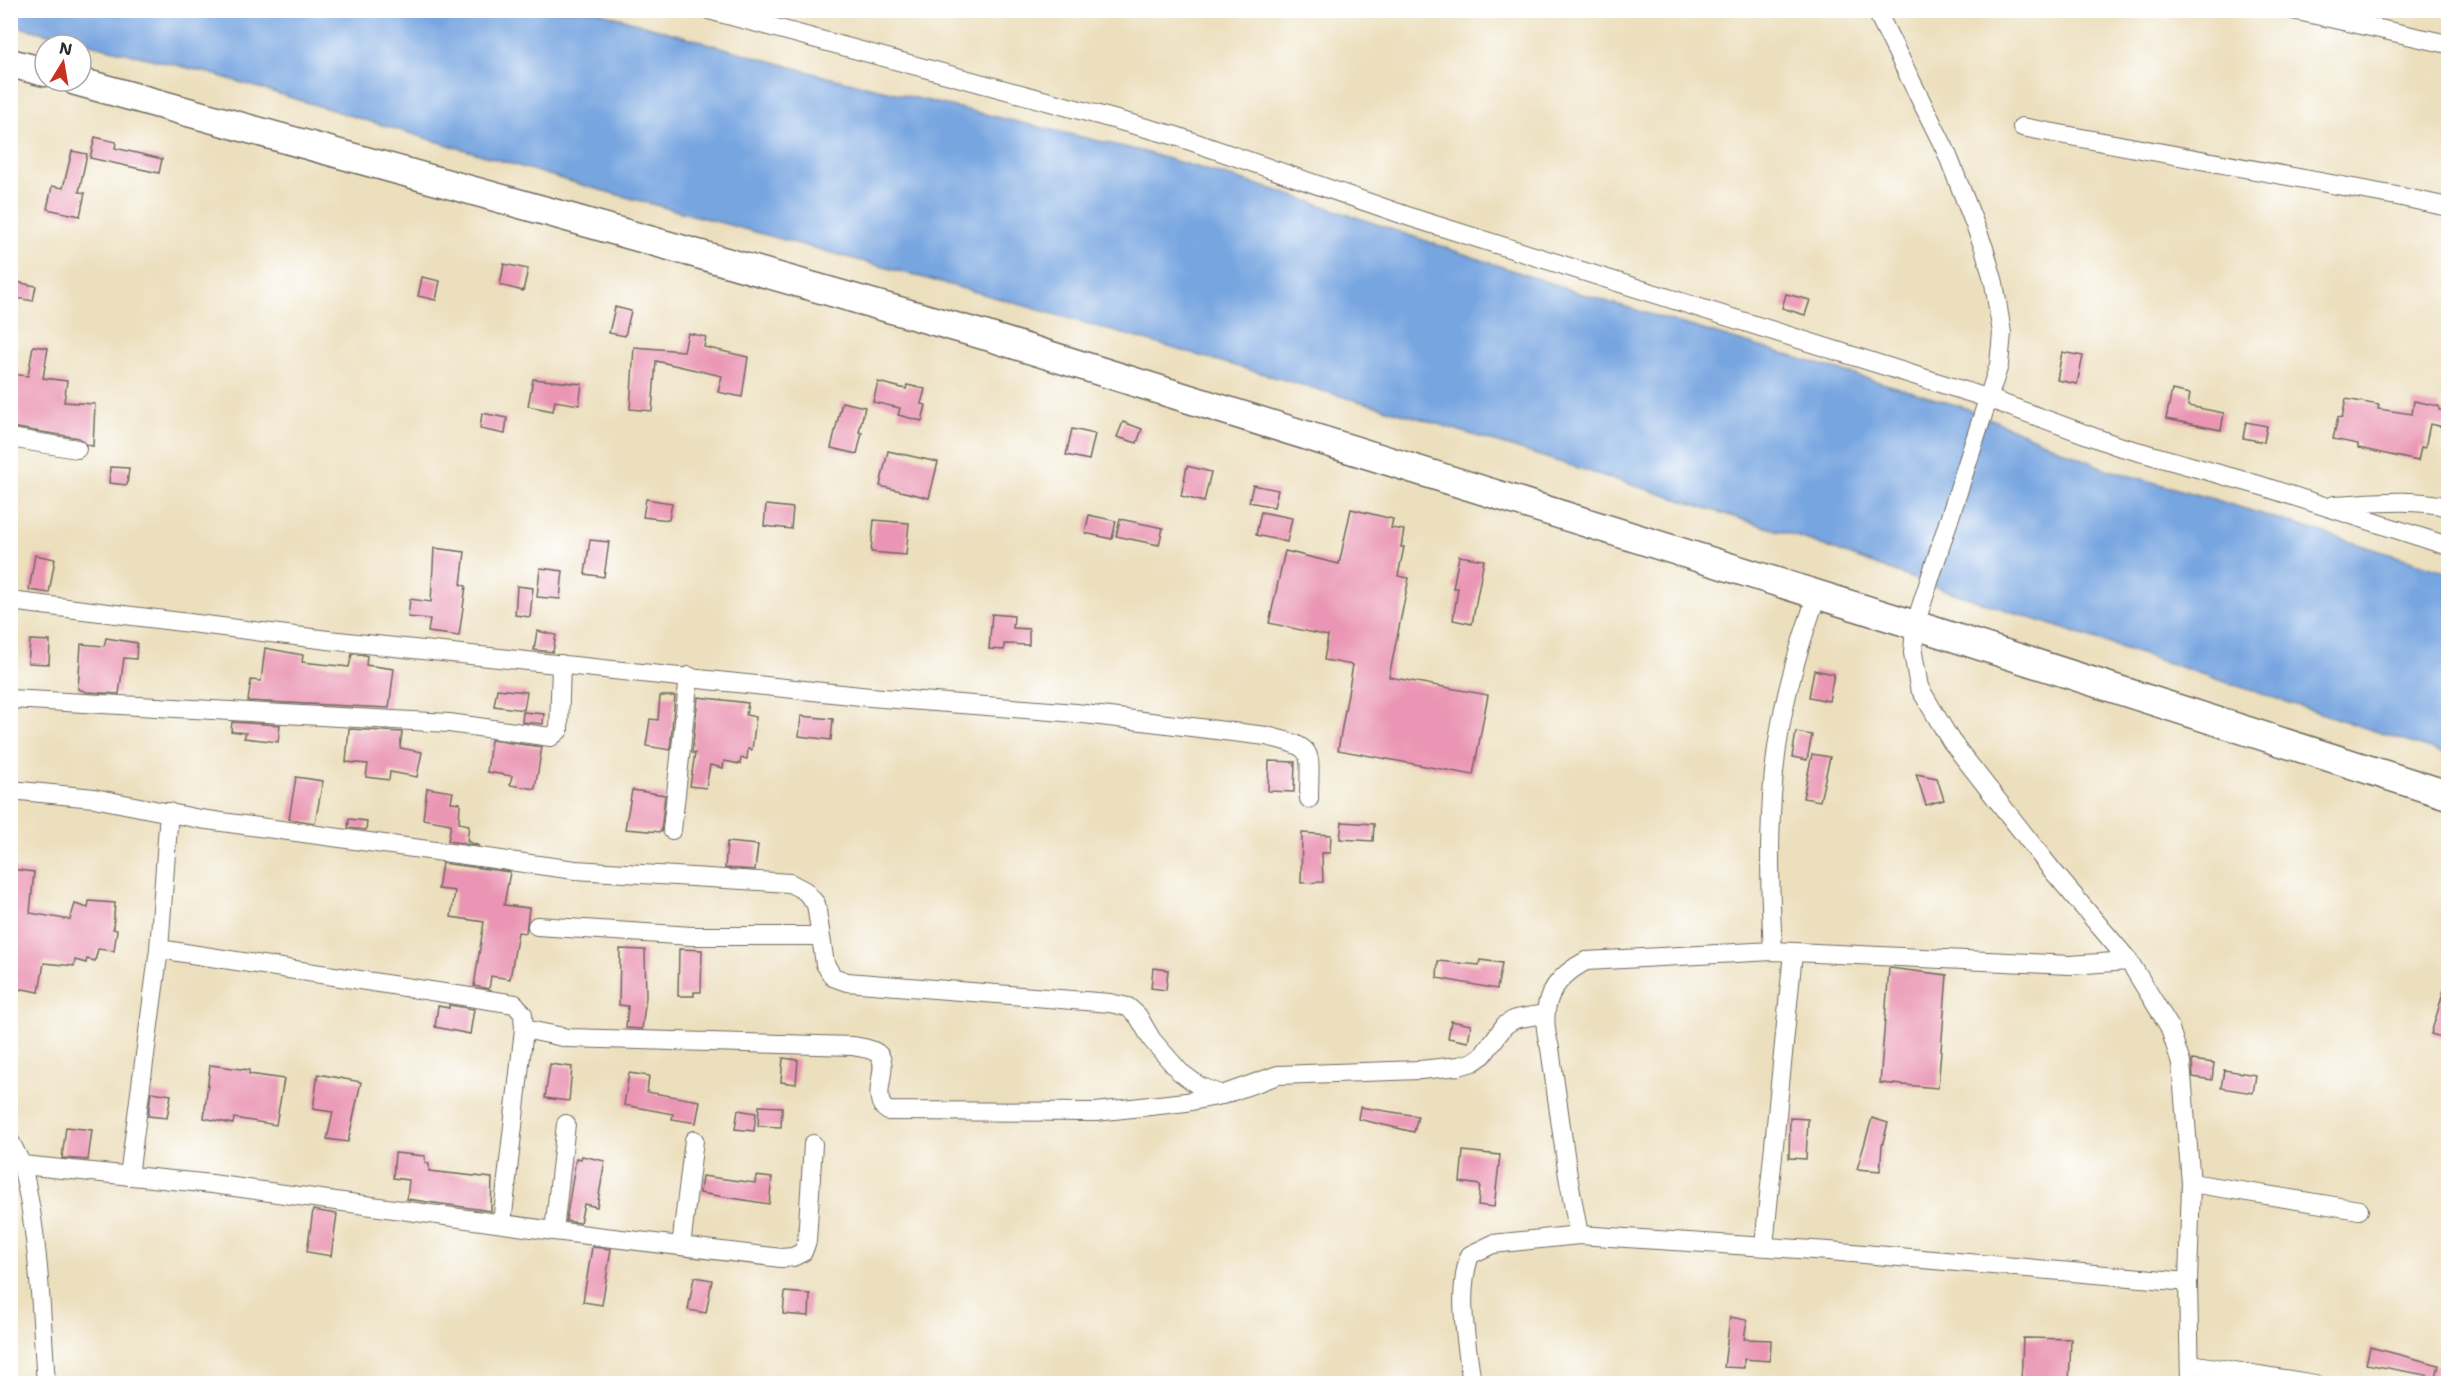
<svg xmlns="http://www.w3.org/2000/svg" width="2459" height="1394" font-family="'Shantell Sans',sans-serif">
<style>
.water{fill:#77a5e0;stroke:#516886;stroke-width:1.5}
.building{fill:#ea95b3}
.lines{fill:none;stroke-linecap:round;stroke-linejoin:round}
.street-casing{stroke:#6f6a5e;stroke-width:20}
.primary-casing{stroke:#6f6a5e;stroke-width:31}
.street{stroke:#fff;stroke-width:18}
.primary{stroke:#fff;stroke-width:28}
</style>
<rect width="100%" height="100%" fill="#fff"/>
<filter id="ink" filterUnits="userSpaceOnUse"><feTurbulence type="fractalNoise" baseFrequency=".0167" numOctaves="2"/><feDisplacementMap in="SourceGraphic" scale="12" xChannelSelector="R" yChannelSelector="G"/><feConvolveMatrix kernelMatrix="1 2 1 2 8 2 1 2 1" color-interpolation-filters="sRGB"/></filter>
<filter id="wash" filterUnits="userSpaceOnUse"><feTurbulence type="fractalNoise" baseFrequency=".008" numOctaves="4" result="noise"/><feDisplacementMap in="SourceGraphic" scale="24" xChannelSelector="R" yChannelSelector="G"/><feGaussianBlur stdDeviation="1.35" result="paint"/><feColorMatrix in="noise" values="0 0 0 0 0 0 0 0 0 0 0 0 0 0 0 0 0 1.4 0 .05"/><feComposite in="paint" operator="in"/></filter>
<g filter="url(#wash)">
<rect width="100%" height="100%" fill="#ecdfbd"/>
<polygon class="water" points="11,10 595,11 827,77 1141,151 1282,192 1582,294 1963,407 2106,469 2213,499 2448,572 2448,755 1930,585 1811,541 1425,420 983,294 582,185 209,73 11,25"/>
<g id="blocks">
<g class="building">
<polygon points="95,137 116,142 115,148 162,159 159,173 90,158"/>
<polygon points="72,151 87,154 79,192 85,193 80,216 47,209 52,186 63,188"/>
<polygon points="504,264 528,269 523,291 500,285"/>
<polygon points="422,277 440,281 436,300 418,296"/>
<polygon points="12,281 36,286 33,301 10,297"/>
<polygon points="1786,294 1810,300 1805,315 1782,308"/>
<polygon points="615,307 631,311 625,336 609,333"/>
<polygon points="688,333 706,337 704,347 748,357 742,397 718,392 722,376 656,361 652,411 630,409 634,347 684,351"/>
<polygon points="33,346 48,348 43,378 67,381 64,402 95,404 93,446 87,445 79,438 10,427 10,374 28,376"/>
<polygon points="2062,352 2083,356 2077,384 2057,380"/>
<polygon points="533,379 582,384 579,405 555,401 553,411 528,406"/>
<polygon points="878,382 906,389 907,385 925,389 921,404 926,405 922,421 898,415 900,408 873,402"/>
<polygon points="2172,390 2190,394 2188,406 2224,413 2221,430 2166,419"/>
<polygon points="2346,399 2379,405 2378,409 2412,414 2414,401 2439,406 2439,410 2448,412 2448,428 2430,424 2425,448 2421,447 2418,461 2358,448 2358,444 2333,439 2338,417 2342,418"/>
<polygon points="842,402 865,407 859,432 862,433 857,454 831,448"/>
<polygon points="482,413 507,418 505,434 480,429"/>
<polygon points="1123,422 1142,429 1137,443 1117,437"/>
<polygon points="2246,422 2267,426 2264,442 2243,438"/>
<polygon points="1072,429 1095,434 1089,460 1066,455"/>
<polygon points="888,451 938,462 929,498 880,486"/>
<polygon points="1187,466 1211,472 1204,502 1181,496"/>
<polygon points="110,467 129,468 127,485 109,483"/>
<polygon points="1253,485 1278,490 1274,507 1249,502"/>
<polygon points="646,499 672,503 669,520 643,517"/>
<polygon points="766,505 793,508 791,529 764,526"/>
<polygon points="1351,509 1393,519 1391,528 1404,530 1401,547 1404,547 1398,576 1409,578 1389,677 1488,695 1473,775 1338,750 1353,665 1324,660 1328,636 1269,623 1285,551 1339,564"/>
<polygon points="1261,512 1292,518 1287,542 1256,535"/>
<polygon points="1089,515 1116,521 1112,539 1085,533"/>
<polygon points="1120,519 1163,528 1159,545 1116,536"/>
<polygon points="874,520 909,523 906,555 871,552"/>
<polygon points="590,540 609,542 604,577 585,574"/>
<polygon points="434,548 465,552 461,585 466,586 459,636 428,632 430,619 408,617 410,599 431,602"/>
<polygon points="35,555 55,559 49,593 29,590"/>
<polygon points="1459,556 1484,560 1472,624 1453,620 1458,588 1453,588"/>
<polygon points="540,568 563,571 560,599 537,597"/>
<polygon points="517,586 533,588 530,617 515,615"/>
<polygon points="992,614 1014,616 1013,628 1029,629 1029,645 1004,644 1004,650 989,649"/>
<polygon points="537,631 556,635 553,652 534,650"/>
<polygon points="106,638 137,643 136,659 124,658 119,694 87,692 78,689 81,644 104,646"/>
<polygon points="30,640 50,641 49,664 28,663"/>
<polygon points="265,648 303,655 302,662 349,667 352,654 365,655 367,656 366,665 394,669 389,708 248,701 251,680 261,681"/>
<polygon points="1814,670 1834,674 1829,701 1809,697"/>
<polygon points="497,689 527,692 524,710 494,706"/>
<polygon points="660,696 675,696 670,750 646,746 650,719 658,720"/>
<polygon points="698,697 748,703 746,715 756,717 752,750 748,749 747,759 741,758 740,764 724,761 723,768 710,765 706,788 690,786 695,753 692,753"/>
<polygon points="523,712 544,714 543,724 522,722"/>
<polygon points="801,716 833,719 831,740 799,736"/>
<polygon points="232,722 280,725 278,742 244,738 246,733 231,731"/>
<polygon points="349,729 402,732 400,748 422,752 417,777 390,772 389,780 366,777 368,764 346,762"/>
<polygon points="1796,732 1812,735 1807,760 1792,757"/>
<polygon points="491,740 542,747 535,789 510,785 512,776 487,772"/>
<polygon points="1812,754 1830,757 1820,801 1803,798"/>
<polygon points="1269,761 1295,762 1294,792 1268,791"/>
<polygon points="1916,774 1937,778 1944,800 1926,805"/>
<polygon points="296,777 323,781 315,823 289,819"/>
<polygon points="427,788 453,792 451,802 460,803 459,823 469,825 467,841 479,846 448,841 451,824 423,819"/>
<polygon points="632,790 665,795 661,832 625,829"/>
<polygon points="349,819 367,821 366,830 348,828"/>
<polygon points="1342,822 1374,824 1373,841 1340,839"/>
<polygon points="1302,833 1331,835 1330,853 1322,853 1323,882 1301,883"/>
<polygon points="727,842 758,845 755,870 725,868"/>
<polygon points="442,863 510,872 504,905 529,908 526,933 518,932 510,979 491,976 489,989 474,986 484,922 451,917 455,891 438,889"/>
<polygon points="10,869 34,872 30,913 70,920 75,904 88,908 89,901 115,903 113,929 117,930 114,951 98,949 95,961 87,959 86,963 75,960 74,966 44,963 39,992 23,989 10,992"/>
<polygon points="620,949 645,950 646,997 642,1029 626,1028 628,1006 619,1005"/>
<polygon points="679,949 702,950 701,992 694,992 694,996 678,996"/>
<polygon points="1480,960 1502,963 1497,989 1437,978 1438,961 1479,965"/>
<polygon points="1153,968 1168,970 1166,990 1151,988"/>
<polygon points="1889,968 1947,975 1938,1088 1880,1083"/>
<polygon points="2444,990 2448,990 2448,1039 2431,1034"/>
<polygon points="449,1005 474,1009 470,1034 435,1027 438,1006 449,1008"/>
<polygon points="1451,1021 1471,1025 1468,1042 1448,1038"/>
<polygon points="783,1058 798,1060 796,1084 781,1082"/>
<polygon points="2192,1060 2214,1063 2212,1080 2193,1077"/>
<polygon points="550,1064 572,1067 569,1101 545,1098"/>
<polygon points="210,1065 249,1070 249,1074 284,1079 276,1125 234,1118 233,1124 204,1118"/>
<polygon points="2224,1070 2256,1075 2253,1093 2221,1088"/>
<polygon points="629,1073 649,1076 647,1092 700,1101 696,1123 672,1119 673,1114 624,1105"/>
<polygon points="318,1074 361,1082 348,1142 327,1139 333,1112 313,1109"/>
<polygon points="151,1092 171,1095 167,1118 148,1116"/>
<polygon points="759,1106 782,1107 781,1127 758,1126"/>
<polygon points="1360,1107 1418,1116 1414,1132 1358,1119"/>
<polygon points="738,1110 756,1113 754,1131 735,1129"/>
<polygon points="1790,1118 1808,1119 1806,1159 1789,1158"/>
<polygon points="1872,1118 1888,1123 1882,1146 1880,1171 1857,1169"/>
<polygon points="66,1127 92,1130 88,1160 62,1158"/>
<polygon points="1463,1151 1500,1155 1494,1207 1478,1205 1480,1185 1460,1182"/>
<polygon points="395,1153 425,1156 425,1163 429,1164 429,1171 492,1178 491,1211 407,1199 409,1180 393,1178"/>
<polygon points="582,1156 605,1161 597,1207 584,1204 580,1223 566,1221 576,1158 581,1159"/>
<polygon points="702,1176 755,1183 756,1176 772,1178 769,1204 700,1193"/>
<polygon points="313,1210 337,1214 331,1256 307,1252"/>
<polygon points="592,1247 611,1249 602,1305 583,1302"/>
<polygon points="694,1277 712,1280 706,1313 688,1310"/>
<polygon points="785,1292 810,1294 809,1316 783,1314"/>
<polygon points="1730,1317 1747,1320 1744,1339 1771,1340 1770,1361 1744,1359 1744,1368 1724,1367"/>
<polygon points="2023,1338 2071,1339 2069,1383 2021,1383"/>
<polygon points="2370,1347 2439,1365 2436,1377 2366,1364"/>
</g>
</g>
</g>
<g filter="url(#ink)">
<use href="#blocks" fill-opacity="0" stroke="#6f6a5e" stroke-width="1.5"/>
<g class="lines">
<defs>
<g id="street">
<polyline points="709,10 1176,136 1413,218 1987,398 2115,445 2262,486 2448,546"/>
<polyline points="1876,10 1946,151 1984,248 1994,283 2002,333 1999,365 1915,625 1913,653 1919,687 1951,741 2052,870 2129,961 2169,1026 2181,1063 2191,1183 2188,1282 2190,1384"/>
<polyline points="2293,10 2448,44"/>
<polyline points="2022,127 2402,197 2448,207"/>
<polyline points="10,438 77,449"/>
<path d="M2334 505C2373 503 2411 498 2448 507"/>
<path d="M10 601 328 640 870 697 1076 713 1266 736C1318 748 1309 750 1309 799"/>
<polyline points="10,699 449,723 551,737 559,730 561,664"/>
<polyline points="10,790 94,798 200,819 575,870 790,883 805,891 816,904 825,964 833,977 847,982 1110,1003 1128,1007 1138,1016 1152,1040 1180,1072 1199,1086 1222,1095 1278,1075 1420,1070 1459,1066 1473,1062 1483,1055 1505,1025 1515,1019 1544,1014"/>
<polyline points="169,812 159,949 515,1004 523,1014 524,1029 502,1223"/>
<polyline points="672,830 689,676"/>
<polyline points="537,926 692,936 819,936"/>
<path d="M1773 951C1769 876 1767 798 1781 723 1789 679 1802 637 1817 595"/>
<path d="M524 1029 568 1038 853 1046C861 1048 870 1048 877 1053 893 1065 867 1098 888 1111L1096 1112 1186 1102 1222 1095"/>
<polyline points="10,1141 22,1165 212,1184 554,1231 781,1258 793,1257 803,1252 807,1241 813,1144"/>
<path d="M22 1165C39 1236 41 1310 46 1384"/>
<polyline points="129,1176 159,949"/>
<polyline points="2191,1183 2359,1210"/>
<polyline points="554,1231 566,1124"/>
<path d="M1579 1235 1568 1176 1550 1048C1538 1008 1549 980 1586 961L1773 951 2070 965 2129 961"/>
<polyline points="681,1246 694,1140"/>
<polyline points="1764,1246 1793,953"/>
<polyline points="2191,1364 2315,1384"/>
<path d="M1472 1384C1467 1343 1456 1294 1470 1255L1493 1244 1579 1235 1829 1251 2188 1282"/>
</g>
<g id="primary">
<polyline points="10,63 45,72"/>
<polyline points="76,81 553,213 987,336 1915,625 2448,795"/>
</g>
</defs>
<use href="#street" class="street-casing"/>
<use href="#primary" class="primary-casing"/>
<use href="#street" class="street"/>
<use href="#primary" class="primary"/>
</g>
</g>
<rect width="2459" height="1394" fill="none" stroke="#fff" stroke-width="36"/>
<g transform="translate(63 63) rotate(11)"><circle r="28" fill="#ffffff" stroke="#aaaaaa" stroke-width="1.5"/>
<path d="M0-4.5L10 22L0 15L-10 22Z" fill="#c8321e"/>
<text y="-9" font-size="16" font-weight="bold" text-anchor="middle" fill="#2b2b2b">N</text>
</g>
</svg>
